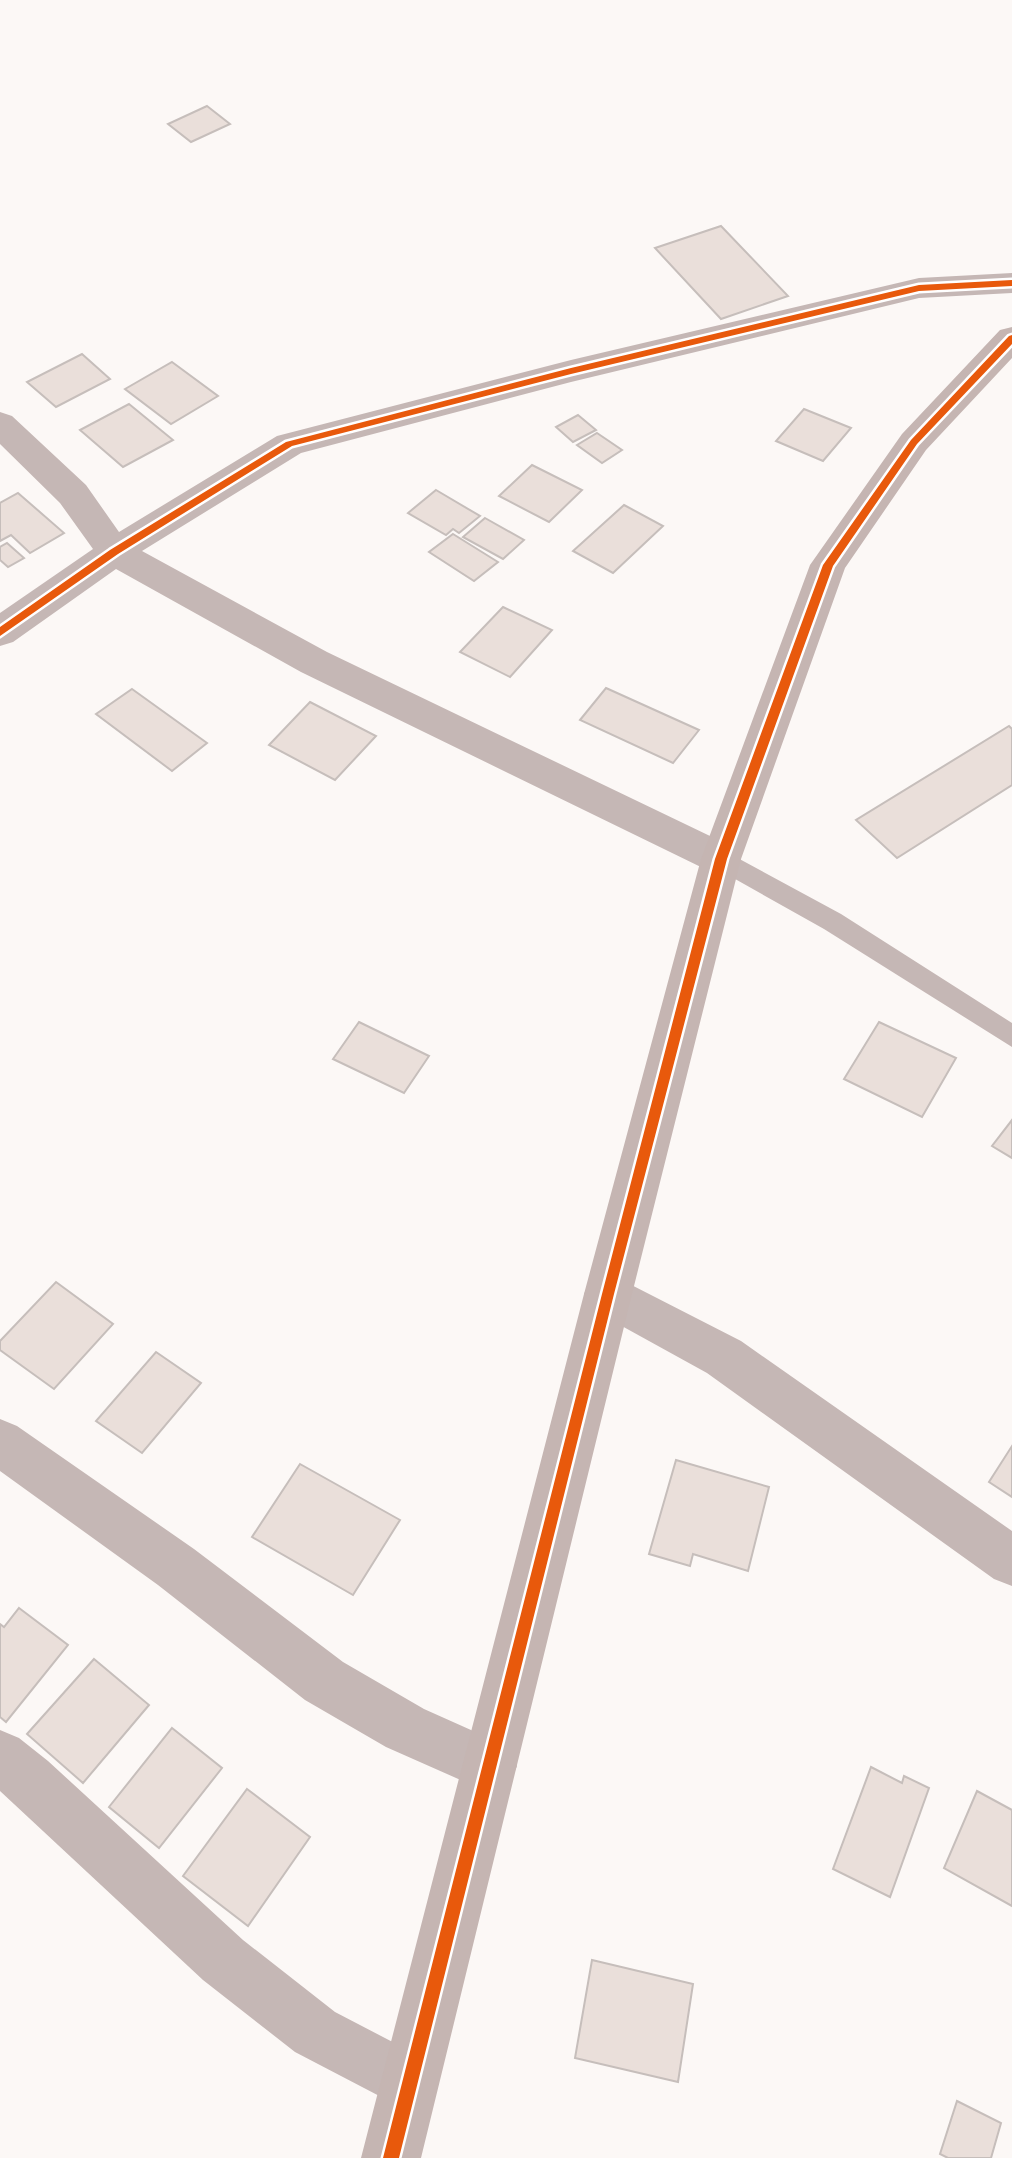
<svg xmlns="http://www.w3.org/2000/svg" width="1012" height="2158" font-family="'Varela Round',sans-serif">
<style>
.building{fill:#eadfda;stroke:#c6bebb;stroke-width:2}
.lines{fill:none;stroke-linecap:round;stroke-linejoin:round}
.lane{fill:#c5b7b5;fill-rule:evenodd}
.street{fill:#c5b7b5;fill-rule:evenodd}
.secondary{fill:#c5b5b2;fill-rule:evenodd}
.cycleway-casing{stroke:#fff;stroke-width:5}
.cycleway{fill:#e8590c;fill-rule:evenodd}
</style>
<rect width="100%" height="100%" fill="#fcf8f6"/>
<g class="building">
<polygon points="207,106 230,124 191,142 168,124"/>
<polygon points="721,226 788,296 721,319 655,248"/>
<polygon points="82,354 110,379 56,407 27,382"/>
<polygon points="172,362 218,396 171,424 125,389"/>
<polygon points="129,404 173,440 123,467 80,430"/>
<polygon points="804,409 851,428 823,461 776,441"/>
<polygon points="578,415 596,430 573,442 556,427"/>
<polygon points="597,433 622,450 602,463 577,445"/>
<polygon points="532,465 582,490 549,522 499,496"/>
<polygon points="436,490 480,516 459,533 453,529 446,535 408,513"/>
<polygon points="18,493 64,533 30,553 11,535 0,541 0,503"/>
<polygon points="624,505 663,526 613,573 573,551"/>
<polygon points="485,518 524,540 503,559 463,537"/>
<polygon points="453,534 498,562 474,581 429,552"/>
<polygon points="7,543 24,558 8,567 0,560 0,547"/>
<polygon points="503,607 552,630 510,677 460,652"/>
<polygon points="606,688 699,730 673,763 580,720"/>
<polygon points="132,689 207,743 172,771 96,714"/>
<polygon points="310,702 376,736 335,780 269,745"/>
<polygon points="1009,726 1012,729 1012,785 897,858 856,820"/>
<polygon points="359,1022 429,1056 404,1093 333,1059"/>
<polygon points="879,1022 956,1058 922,1117 844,1079"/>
<polygon points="1012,1120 1012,1158 992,1146"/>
<polygon points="56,1282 113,1324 54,1389 0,1350 0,1341"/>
<polygon points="156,1352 201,1383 142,1453 96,1421"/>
<polygon points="1012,1446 1012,1497 989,1482"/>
<polygon points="676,1460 769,1487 748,1571 693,1554 690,1566 649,1554"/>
<polygon points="300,1464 400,1520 353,1595 252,1537"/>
<polygon points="19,1608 68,1645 6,1722 0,1717 0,1624 4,1627"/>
<polygon points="94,1659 149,1705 83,1783 27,1734"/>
<polygon points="172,1728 222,1768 159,1848 109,1807"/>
<polygon points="871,1767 902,1783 904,1776 929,1788 890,1897 833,1869"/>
<polygon points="247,1789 310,1837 248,1926 183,1876"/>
<polygon points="977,1791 1012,1810 1012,1906 944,1868"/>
<polygon points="592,1960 693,1984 678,2082 575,2058"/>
<polygon points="957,2101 1001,2123 991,2158 948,2158 940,2154"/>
</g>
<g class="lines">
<polygon class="lane" points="721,849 841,914 1012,1023 1012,1047 824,929 712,866 709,859 712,852"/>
<g class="street">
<polygon points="1012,273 1012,293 919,298 571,382 301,453 142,551 327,652 735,848 741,859 735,870 721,875 707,870 301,672 116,569 13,642 0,646 0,613 93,549 60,503 0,444 0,412 12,416 86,485 119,532 277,436 571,360 919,278"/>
<polygon points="608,1273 741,1341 1012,1531 1012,1586 994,1579 707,1373 591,1309 584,1294 591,1279"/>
<polygon points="0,1419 17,1426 194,1549 343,1662 424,1709 509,1747 517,1766 509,1785 490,1793 386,1747 305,1700 158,1585 0,1471"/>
<polygon points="0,1730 19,1738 48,1761 243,1940 335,2012 431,2062 439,2083 431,2104 410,2112 295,2052 203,1980 0,1791"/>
</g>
<polygon class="secondary" points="1012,327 1012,358 926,450 845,568 741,859 632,1294 421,2158 361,2158 584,1294 701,859 810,565 902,434 1000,330"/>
<defs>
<g id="cycleway">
<polygon points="1012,280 1012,286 919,291 571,374 292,446 118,554 0,636 0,627 110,550 286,442 571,368 919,285"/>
<polygon points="1012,335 1012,344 917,444 833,566 727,859 614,1294 399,2158 383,2158 602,1294 715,859 823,565 911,440 1009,336"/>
</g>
</defs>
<use href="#cycleway" class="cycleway-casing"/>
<use href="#cycleway" class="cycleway"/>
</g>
</svg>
